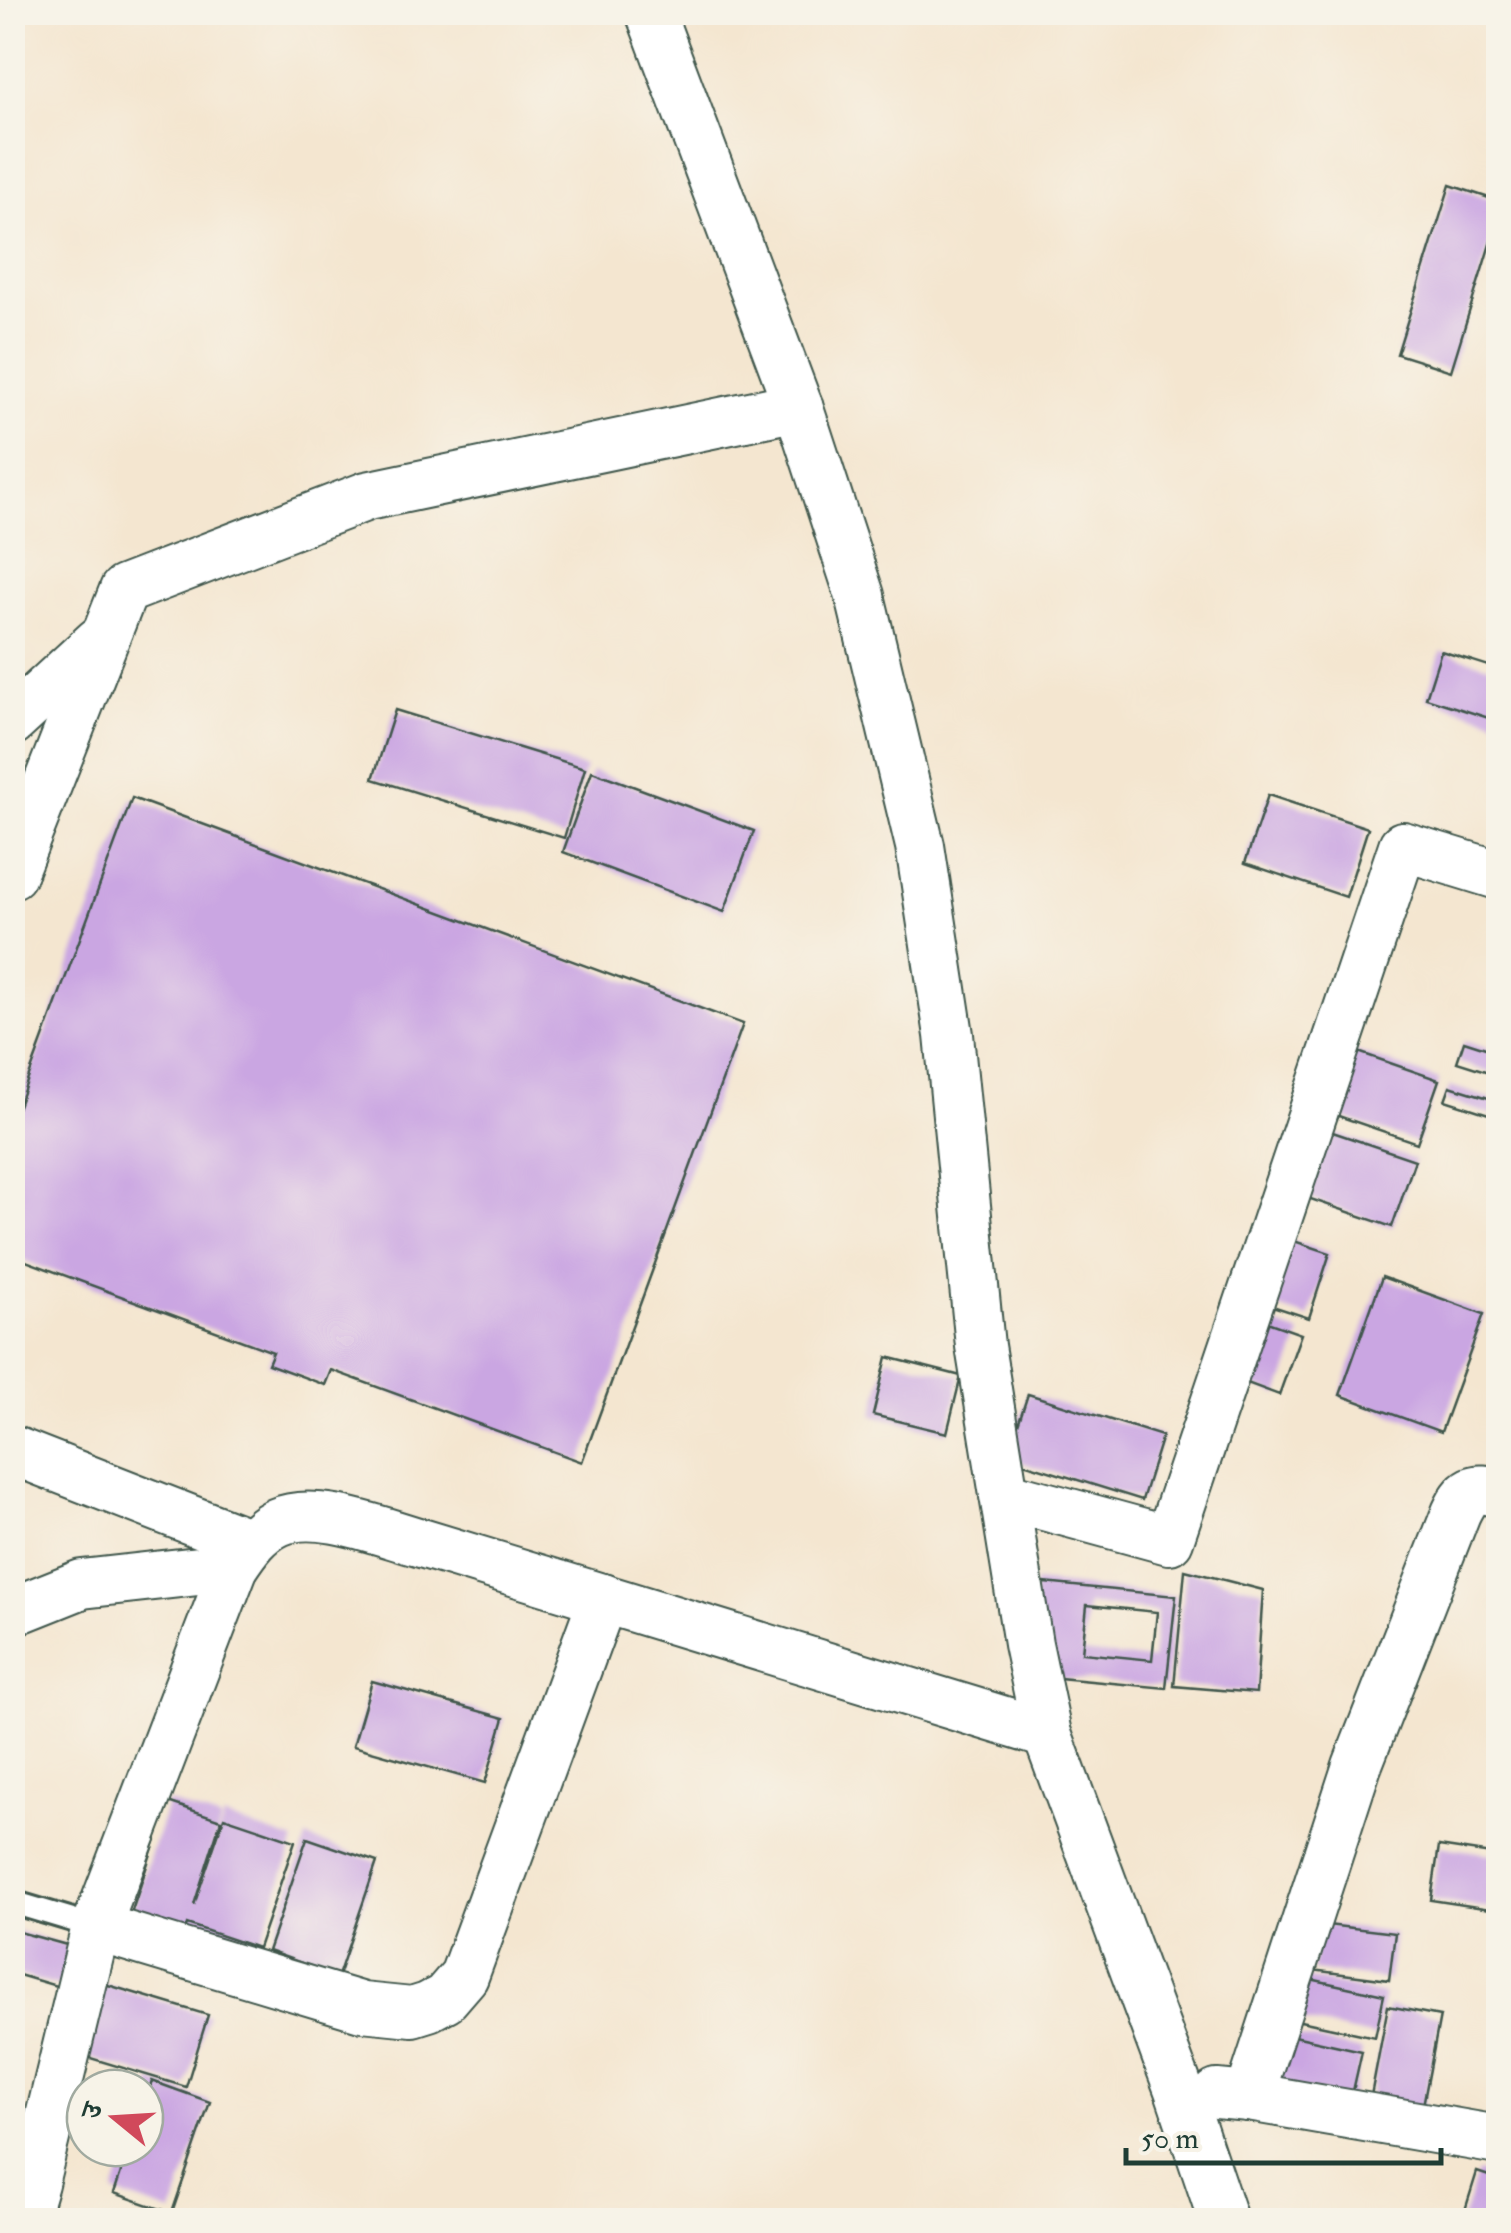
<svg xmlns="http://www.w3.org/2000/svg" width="1511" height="2233" font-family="'IM FELL Double Pica','Noto Serif Devanagari',serif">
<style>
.building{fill:#caa6e2;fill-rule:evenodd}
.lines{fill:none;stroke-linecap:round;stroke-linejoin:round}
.service-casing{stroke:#3f564b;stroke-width:28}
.minor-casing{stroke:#3f564b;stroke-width:52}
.service{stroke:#fff;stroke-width:22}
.minor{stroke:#fff;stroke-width:48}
</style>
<rect width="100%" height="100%" fill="#f7f3e8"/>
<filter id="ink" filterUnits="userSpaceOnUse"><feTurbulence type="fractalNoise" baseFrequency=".01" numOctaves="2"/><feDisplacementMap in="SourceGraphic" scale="20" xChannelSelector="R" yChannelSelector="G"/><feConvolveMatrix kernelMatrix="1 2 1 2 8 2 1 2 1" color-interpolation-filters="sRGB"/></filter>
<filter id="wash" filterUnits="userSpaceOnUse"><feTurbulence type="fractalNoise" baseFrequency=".0048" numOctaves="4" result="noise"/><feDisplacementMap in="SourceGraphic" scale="40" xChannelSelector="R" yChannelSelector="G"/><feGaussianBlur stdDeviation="2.25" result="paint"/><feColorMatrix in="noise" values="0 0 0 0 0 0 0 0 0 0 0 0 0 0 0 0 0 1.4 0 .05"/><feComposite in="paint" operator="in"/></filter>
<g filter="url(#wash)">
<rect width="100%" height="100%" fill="#f4e6d0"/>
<g id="blocks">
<g class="building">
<polygon points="1450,185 1498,201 1498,218 1451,371 1397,354"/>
<polygon points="1441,651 1498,669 1498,721 1426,698"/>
<polygon points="395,710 585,768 564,838 373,779"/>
<polygon points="592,771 754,831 724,912 563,852"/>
<polygon points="1268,795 1368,828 1346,897 1245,863"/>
<polygon points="132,798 743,1024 582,1462 331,1370 325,1385 268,1364 273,1352 12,1256 12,1122"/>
<polygon points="1464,1041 1498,1052 1498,1075 1457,1062"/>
<polygon points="1341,1046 1439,1080 1417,1143 1318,1109"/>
<polygon points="1450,1086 1498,1101 1498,1117 1445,1100"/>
<polygon points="1315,1126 1415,1160 1392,1227 1293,1193"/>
<polygon points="1279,1236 1330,1253 1309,1318 1257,1301"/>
<polygon points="1382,1277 1484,1314 1441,1432 1340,1395"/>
<polygon points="1253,1317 1301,1334 1279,1395 1231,1377"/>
<polygon points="887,1357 961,1376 947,1433 873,1415"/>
<polygon points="1028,1394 1162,1436 1142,1500 1007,1458"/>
<polygon points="1185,1570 1263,1590 1256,1693 1174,1686"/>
<path d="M1034 1582 1176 1596 1166 1688 1038 1676ZM1087 1605 1157 1612 1152 1660 1082 1653Z"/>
<polygon points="372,1681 504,1718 485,1783 353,1746"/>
<polygon points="168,1802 221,1820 194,1905 224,1817 295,1841 258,1948 187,1924 181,1941 128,1923"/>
<polygon points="307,1838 377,1862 338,1976 268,1951"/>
<polygon points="1439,1846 1498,1855 1497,1910 1431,1900"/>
<polygon points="1319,1924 1395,1933 1389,1980 1312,1970"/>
<polygon points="12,1930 74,1947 63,1988 12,1973"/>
<polygon points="1301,1977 1384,1995 1375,2037 1291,2019"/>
<polygon points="98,1982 208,2015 186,2087 77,2054"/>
<polygon points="1388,2006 1440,2016 1422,2111 1370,2101"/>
<polygon points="1276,2032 1362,2051 1351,2100 1265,2081"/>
<polygon points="152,2081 210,2102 172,2213 114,2193 129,2148 145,2148 145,2103"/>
<polygon points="1477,2172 1498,2179 1498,2220 1462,2220"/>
</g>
</g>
</g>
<g filter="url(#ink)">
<use href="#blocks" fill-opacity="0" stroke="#3f564b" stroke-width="2.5"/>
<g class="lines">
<defs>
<polyline id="service" points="12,1902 96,1927"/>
<g id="minor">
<polyline points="650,12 798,406 860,596 920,846 949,1035 980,1346 1028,1644 1047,1734 1179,2090 1223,2220"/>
<polyline points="12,721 98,642"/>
<polyline points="12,874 124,590 367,496 798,406"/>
<polyline points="12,1450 250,1543"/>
<polyline points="1004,1495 1169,1540 1403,846 1498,875"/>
<polyline points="12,1612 82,1584 234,1567"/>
<polyline points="96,1927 362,2007 412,2012 428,2007 445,1998 464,1976 603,1598"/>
<polyline points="1217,2094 1249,2097 1498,2140"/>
<path d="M1249 2097 1357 1766 1456 1513C1467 1490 1474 1485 1498 1493"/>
<path d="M23 2220 34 2183 96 1927 234 1567C246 1549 258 1531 278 1522 315 1505 379 1531 418 1542L1047 1734"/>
</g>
</defs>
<use href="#service" class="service-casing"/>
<use href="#minor" class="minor-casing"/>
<use href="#service" class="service"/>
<use href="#minor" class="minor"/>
</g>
</g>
<rect width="1511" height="2233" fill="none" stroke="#f7f3e8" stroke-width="50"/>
<g transform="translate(115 2118) rotate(288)"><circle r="48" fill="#f7f3e8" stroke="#a1aaa0" stroke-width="2.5"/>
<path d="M0-8L18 38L0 25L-18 38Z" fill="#d1495b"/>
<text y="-15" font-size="28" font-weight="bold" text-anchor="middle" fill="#1f3d34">उ</text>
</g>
<path d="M1126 2148v15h315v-15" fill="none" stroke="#1f3d34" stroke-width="5"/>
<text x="1141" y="2148" font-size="30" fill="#1f3d34" stroke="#f7f3e8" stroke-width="8" paint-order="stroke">50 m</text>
</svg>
